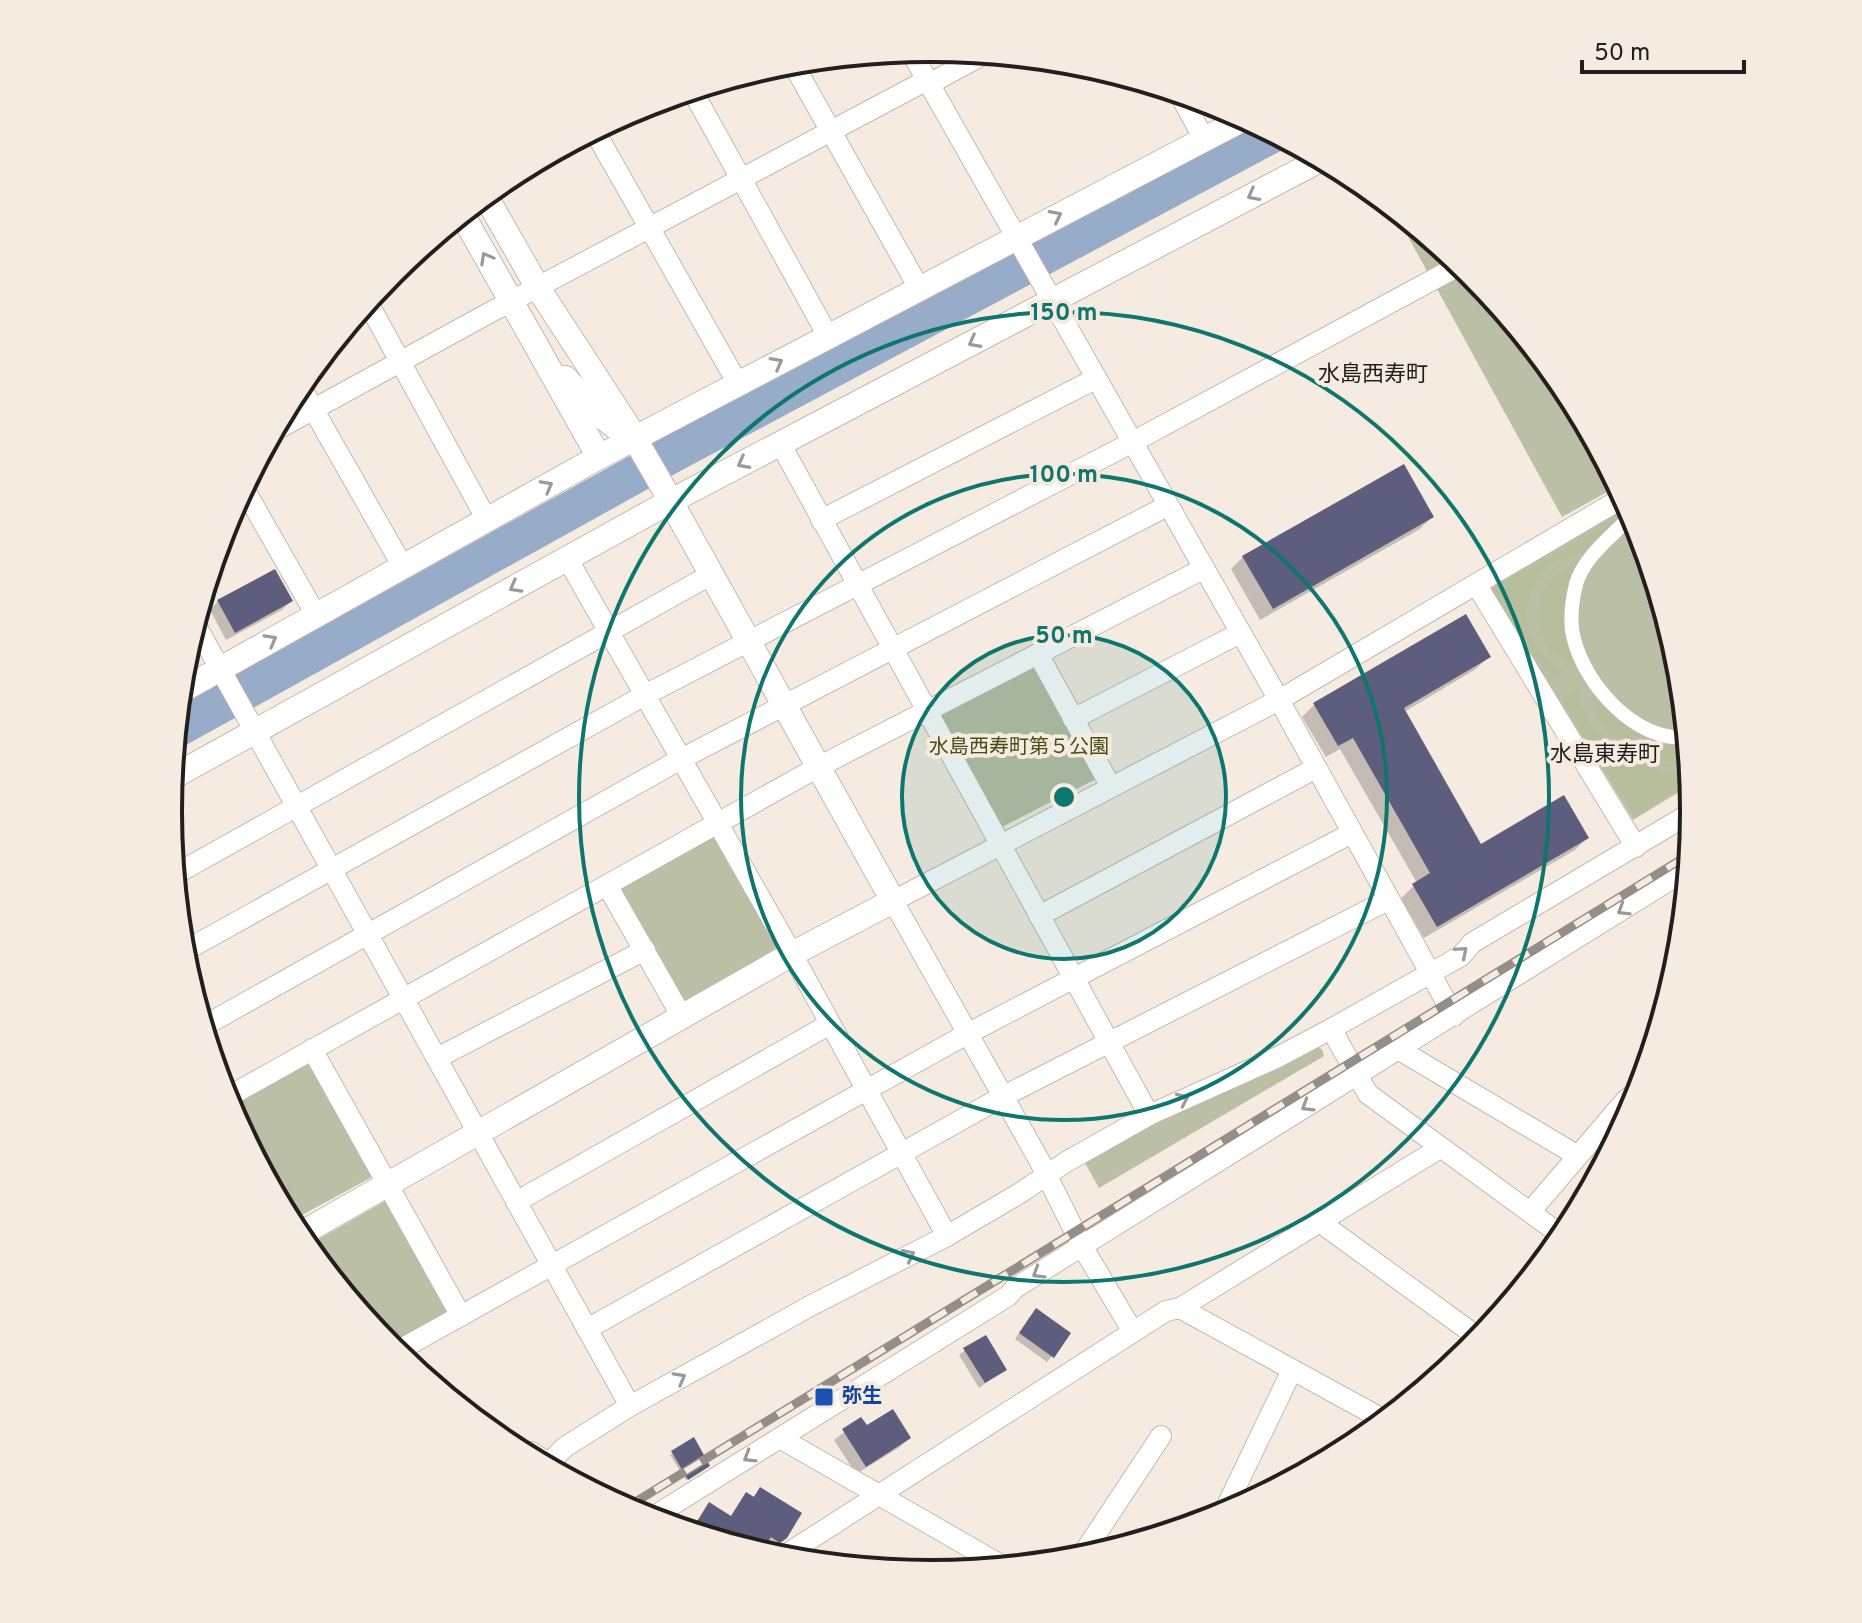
<svg xmlns="http://www.w3.org/2000/svg" width="1862" height="1623" font-family="Overpass,'Noto Sans JP',sans-serif">
<style>
.green{fill:#babfa6}
.forest{fill:#b7be9b}
.shadow{fill:#0003}
.lines{fill:none;stroke-linecap:round;stroke-linejoin:round}
.stream{stroke:#96acc9;stroke-width:6}
.river{stroke:#96acc9;stroke-width:38}
.building{fill:#5d5e7d}
.pedestrian-casing{stroke:#c4bab0;stroke-width:16}
.minor-casing{stroke:#c4bab0;stroke-width:22}
.tertiary-casing{stroke:#c4bab0;stroke-width:26}
.pedestrian{stroke:#fff;stroke-width:14}
.minor{stroke:#fff;stroke-width:20}
.tertiary{stroke:#fff;stroke-width:24}
.rail-casing{stroke:#958d87;stroke-width:9}
.rail{stroke:#f6ebe1;stroke-width:6;stroke-dasharray:18;stroke-linecap:butt}
.oneway{stroke:#9c9a99}
.ring{fill:none;stroke:#0f766e;stroke-width:4}
.transit-dot{fill:#1a4fb4;stroke:#f6ebe1;stroke-width:3}
.labels{text-anchor:middle;dominant-baseline:central;stroke-width:8;stroke-linejoin:round;paint-order:stroke}
.park-label{font-size:20px;fill:#474f17;stroke:#f6ebe1}
.transit-label{font-size:20px;font-weight:bold;fill:#164399;stroke:#f6ebe1;text-anchor:start}
.neighbourhood-label{font-size:22px;fill:#231f1c;stroke:#f6ebe1}
.rim{fill:none;stroke:#231f1c;stroke-width:4}
.centre{fill:#0f766e;stroke:#f6ebe1;stroke-width:4}
.ring-label{font-size:24px;text-anchor:middle;font-weight:bold;fill:#0f766e;stroke:#f6ebe1;stroke-width:8;stroke-linejoin:round;paint-order:stroke}
</style>
<rect width="100%" height="100%" fill="#f6ebe1"/>
<g class="green">
<polygon points="1391,206 1453,257 1427,271"/>
<polygon points="1471,272 1566,388 1618,486 1562,517 1437,289"/>
<polygon points="1629,506 1637,520 1680,663 1692,784 1633,820 1490,588"/>
<polygon points="1038,664 1098,778 998,829 937,714"/>
<polygon points="716,834 776,944 775,950 682,1003 618,887"/>
<polygon points="1316,1047 1322,1049 1324,1056 1099,1188 1085,1163 1148,1125"/>
<polygon points="310,1060 374,1176 289,1222 228,1107"/>
<polygon points="387,1200 449,1314 387,1347 305,1247"/>
</g>
<g class="forest">
<path d="M1619 518C1611 527 1603 538 1594 546 1585 554 1570 554 1559 560 1533 573 1518 614 1533 641 1541 654 1552 663 1564 672L1551 680 1494 588Z"/>
<path d="M1581 562 1575 579 1579 666C1536 656 1527 608 1554 577 1560 569 1571 566 1581 562Z"/>
<path d="M1594 688 1643 733C1626 746 1602 735 1596 715 1593 706 1594 696 1594 688Z"/>
<path d="M1576 691C1582 705 1585 718 1595 730 1604 742 1648 768 1663 773 1671 776 1680 774 1688 773L1691 781 1634 816 1562 700Z"/>
<polygon points="1654,738 1687,739 1690,762 1687,764 1655,760"/>
</g>
<g class="shadow">
<polygon points="1432,517 1420,529 1260,620 1231,569 1243,557"/>
<polygon points="218,601 291,601 282,610 226,640 210,610"/>
<polygon points="1488,657 1476,669 1404,712 1480,847 1587,838 1575,850 1424,938 1401,898 1417,883 1340,749 1326,757 1302,717 1314,705"/>
<polygon points="1030,1317 1052,1356 1047,1362 1015,1339"/>
<polygon points="965,1350 1005,1369 979,1388 959,1355"/>
<polygon points="861,1419 866,1428 909,1438 900,1447 856,1474 834,1440"/>
<polygon points="693,1439 705,1468 686,1480 670,1455"/>
<polygon points="760,1490 785,1537 772,1549 764,1544 758,1553 690,1532 709,1505 730,1518 746,1495 752,1498"/>
</g>
<g class="lines">
<g class="stream">
<polyline points="662,472 1288,141"/>
<polyline points="174,744 652,478"/>
</g>
<polyline class="river" points="176,729 672,454 1274,133"/>
</g>
<g class="building">
<polygon points="1404,464 1434,517 1273,609 1242,556"/>
<polygon points="275,569 293,601 235,633 217,600"/>
<polygon points="1466,614 1491,657 1404,708 1481,844 1564,795 1589,838 1437,927 1412,884 1430,873 1353,738 1338,746 1313,703"/>
<polygon points="1036,1308 1071,1333 1054,1358 1019,1333"/>
<polygon points="986,1335 1007,1370 985,1383 963,1348"/>
<polygon points="893,1409 911,1438 866,1467 842,1429 861,1417 867,1425"/>
<polygon points="694,1437 710,1466 688,1480 671,1451"/>
<polygon points="760,1487 802,1513 787,1538 780,1543 771,1537 760,1554 711,1539 693,1528 709,1502 731,1516 746,1492 754,1497"/>
</g>
<g class="lines">
<defs>
<path id="pedestrian" d="M1630 517C1611 537 1584 557 1576 584 1572 601 1569 622 1574 639 1585 685 1637 743 1687 737"/>
<g id="minor">
<polyline points="910,50 1279,700 1454,1016"/>
<polyline points="792,62 919,288"/>
<polyline points="929,84 986,53"/>
<polyline points="692,90 828,336"/>
<polyline points="1179,93 1204,139"/>
<polyline points="594,130 738,384"/>
<polyline points="367,301 487,520"/>
<polyline points="299,384 403,567"/>
<polyline points="272,432 489,313 927,80"/>
<polyline points="780,443 1149,1115"/>
<polyline points="243,487 316,615"/>
<polyline points="821,520 1095,379"/>
<polyline points="567,558 792,954 947,1236"/>
<polyline points="1476,584 1636,847"/>
<polyline points="194,622 630,1406"/>
<polyline points="1038,654 1111,787"/>
<polyline points="1073,719 1240,633"/>
<polyline points="174,875 712,574"/>
<polyline points="607,885 682,1017"/>
<polyline points="1039,916 1316,768"/>
<polyline points="181,953 645,695 1131,443 1462,264"/>
<polyline points="202,1027 681,759 1167,506"/>
<polyline points="1331,1029 1368,1094 1564,1237"/>
<polyline points="312,1049 461,1316"/>
<polyline points="1398,1049 1578,1156"/>
<polyline points="437,1058 645,950"/>
<polyline points="224,1099 820,766 1203,569"/>
<polyline points="516,1202 830,1024"/>
<polyline points="1530,1212 1625,1101 1641,1088"/>
<polyline points="1321,1223 1479,1338 1460,1361"/>
<polyline points="1180,1308 1386,1421"/>
<polyline points="587,1329 1002,1097 1388,900"/>
<polyline points="1133,1332 1082,1246 1039,1160 893,901 1279,700 1624,497"/>
<polyline points="394,1353 967,1034 1352,833"/>
<polyline points="780,1438 1006,1568"/>
<polyline points="519,1453 531,1452 548,1463"/>
<polyline points="545,1467 565,1447 630,1406 812,1305 947,1236 1020,1193 1066,1162 1149,1115 1276,1058 1331,1029 1461,956 1472,943 1694,811"/>
<polyline points="1221,1518 1292,1370"/>
<polyline points="648,1520 1008,1296 1015,1288 1082,1246 1689,868"/>
<polyline points="779,1559 1133,1332 1166,1311 1180,1308 1440,1148"/>
<polyline points="1079,1560 1161,1436"/>
<polyline points="1028,1565 1032,1565"/>
</g>
<g id="tertiary">
<polyline points="462,214 599,457"/>
<polyline points="565,378 605,419 622,432"/>
<polyline points="179,692 599,457 1245,118"/>
<polyline points="171,778 671,501 1322,159"/>
<polyline points="297,1236 792,954 893,901 660,482 624,420 538,288 485,195"/>
</g>
</defs>
<use href="#pedestrian" class="pedestrian-casing"/>
<use href="#minor" class="minor-casing"/>
<use href="#tertiary" class="tertiary-casing"/>
<use href="#pedestrian" class="pedestrian"/>
<use href="#minor" class="minor"/>
<use href="#tertiary" class="tertiary"/>
<defs>
<polyline id="rail" points="624,1509 1690,854"/>
</defs>
<use href="#rail" class="rail-casing"/>
<use href="#rail" class="rail"/>
</g>
<defs><path id="oneway-chevron" d="M-2-3.5L2.5 0L-2 3.5" fill="none" stroke-width="1.6" stroke-linecap="round" stroke-linejoin="round" transform="scale(2)"/></defs>
<g class="oneway">
<use href="#oneway-chevron" transform="translate(1253 195) rotate(152)"/>
<use href="#oneway-chevron" transform="translate(1056 216) rotate(-27)"/>
<use href="#oneway-chevron" transform="translate(486 258) rotate(-119)"/>
<use href="#oneway-chevron" transform="translate(974 342) rotate(152)"/>
<use href="#oneway-chevron" transform="translate(777 363) rotate(-28)"/>
<use href="#oneway-chevron" transform="translate(743 463) rotate(152)"/>
<use href="#oneway-chevron" transform="translate(547 486) rotate(-29)"/>
<use href="#oneway-chevron" transform="translate(515 587) rotate(151)"/>
<use href="#oneway-chevron" transform="translate(271 640) rotate(-29)"/>
<use href="#oneway-chevron" transform="translate(1623 910) rotate(148)"/>
<use href="#oneway-chevron" transform="translate(1462 952) rotate(-41)"/>
<use href="#oneway-chevron" transform="translate(1183 1099) rotate(-25)"/>
<use href="#oneway-chevron" transform="translate(1307 1106) rotate(148)"/>
<use href="#oneway-chevron" transform="translate(909 1255) rotate(-27)"/>
<use href="#oneway-chevron" transform="translate(1038 1273) rotate(148)"/>
<use href="#oneway-chevron" transform="translate(680 1378) rotate(-29)"/>
<use href="#oneway-chevron" transform="translate(749 1457) rotate(149)"/>
</g>
<circle cx="1064" cy="797" r="162" fill="#0f766e" fill-opacity=".12"/>
<g class="ring">
<circle cx="1064" cy="797" r="162"/>
<circle cx="1064" cy="797" r="323"/>
<circle cx="1064" cy="797" r="485"/>
</g>
<rect class="transit-dot" x="814" y="1387" width="20" height="20" rx="4"/>
<g class="labels">
<g class="park-label">
<text x="1019" y="748">水島西寿町第５公園</text>
</g>
<g class="transit-label">
<text x="842" y="1397">弥生</text>
</g>
<g class="neighbourhood-label">
<text x="1373" y="375">水島西寿町</text>
<text x="1605" y="755">水島東寿町</text>
</g>
</g>
<path d="M0 0H1862V1623H0ZM182 811a749 749 0 1 1 1498 0a749 749 0 1 1-1498 0Z" fill="#f6ebe1" fill-rule="evenodd"/>
<path class="rim" d="M182 811a749 749 0 1 1 1498 0a749 749 0 1 1-1498 0Z"/>
<circle cx="1064" cy="797" r="12" class="centre"/>
<g class="ring-label">
<text x="1064" y="320">150 m</text>
<text x="1064" y="482">100 m</text>
<text x="1064" y="643">50 m</text>
</g>
<path d="M1582 60v12h162v-12" fill="none" stroke="#231f1c" stroke-width="4"/>
<text x="1594" y="60" font-size="24" fill="#231f1c" stroke="#f6ebe1" stroke-width="6" paint-order="stroke">50 m</text>
</svg>
